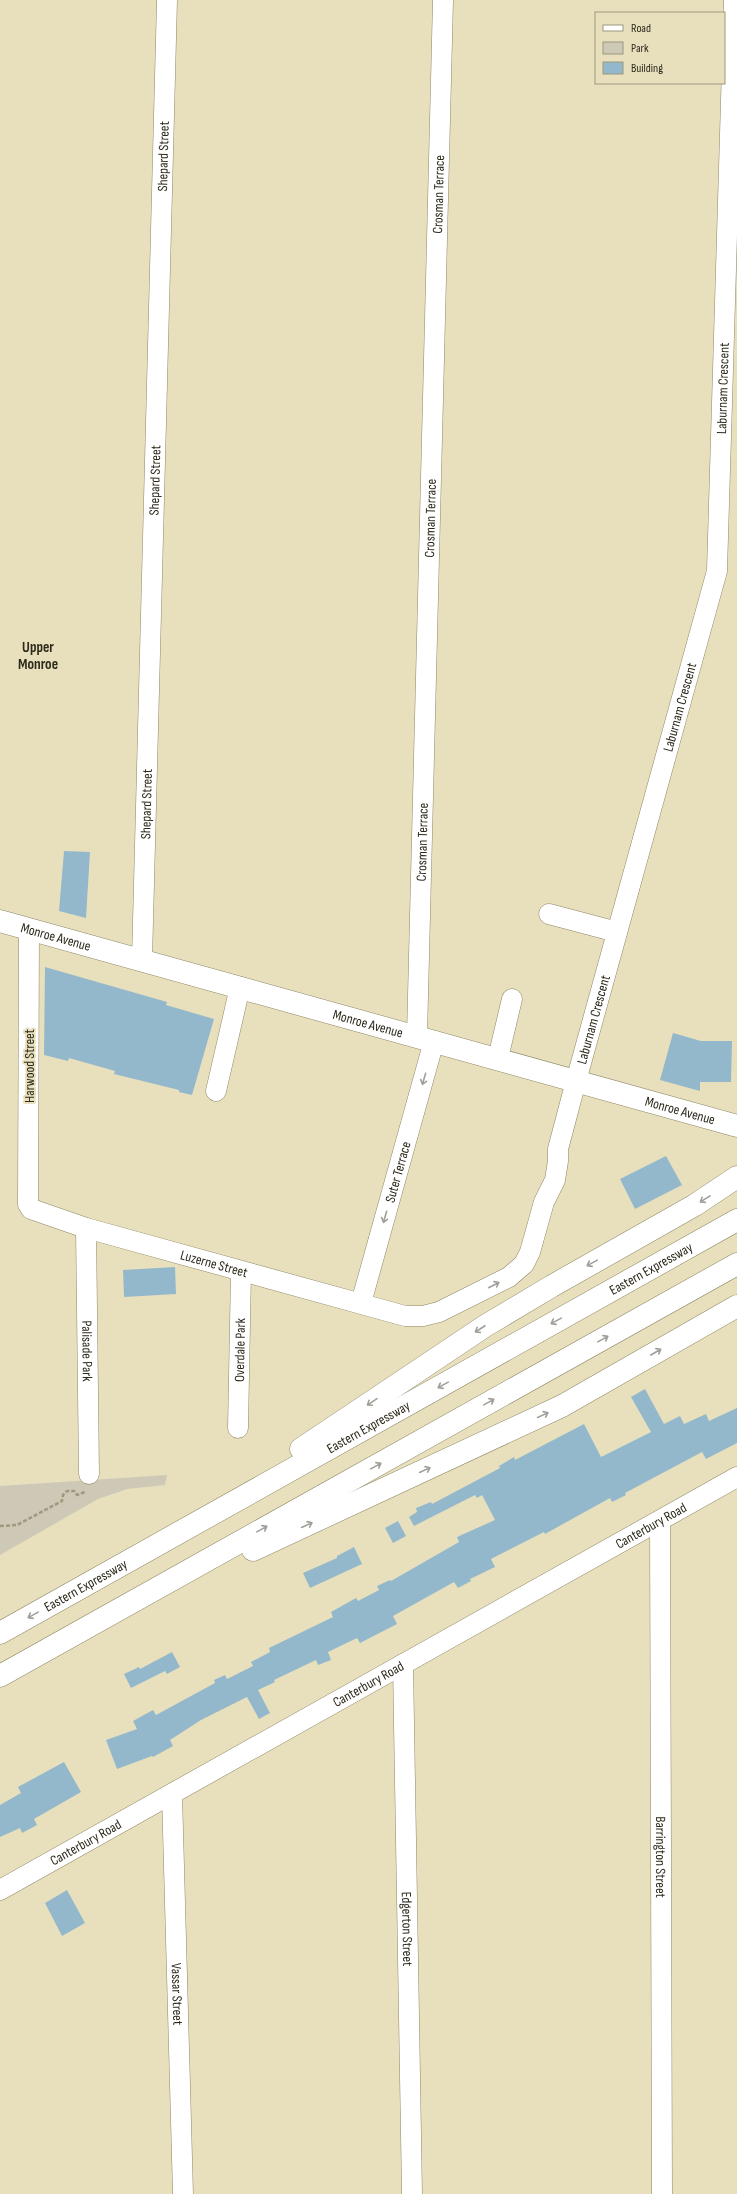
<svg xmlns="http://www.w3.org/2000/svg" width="737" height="2194" font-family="'Sofia Sans Condensed',sans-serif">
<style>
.green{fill:#cec9b6}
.building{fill:#94b8cb}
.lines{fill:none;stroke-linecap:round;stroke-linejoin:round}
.minor-casing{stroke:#8e8766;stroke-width:21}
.major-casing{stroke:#8e8766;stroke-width:23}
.highway-casing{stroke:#8e8766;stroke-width:23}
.path{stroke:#9f997e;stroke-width:2.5;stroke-dasharray:4 2;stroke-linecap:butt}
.minor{stroke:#fff;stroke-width:20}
.major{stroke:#fff;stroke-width:22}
.highway{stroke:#fff;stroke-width:22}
.oneway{stroke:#a09f99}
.labels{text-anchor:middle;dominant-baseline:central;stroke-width:4;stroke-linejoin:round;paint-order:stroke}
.street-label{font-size:14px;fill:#2d2a1c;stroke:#e8e0bd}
.neighbourhood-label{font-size:15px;font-weight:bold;fill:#2d2a1c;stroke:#e8e0bd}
</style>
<rect width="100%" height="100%" fill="#e8e0bd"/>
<polygon class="green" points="167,1475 165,1485 127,1489 98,1499 0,1555 0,1486"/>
<g class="building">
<polygon points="64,851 90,852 86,918 59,911"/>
<polygon points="45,967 167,1002 166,1005 214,1019 192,1095 179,1092 179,1090 114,1074 115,1071 69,1058 68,1061 44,1055"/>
<polygon points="673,1033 701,1041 732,1041 731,1082 700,1082 700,1091 660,1080"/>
<polygon points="666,1156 682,1185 635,1209 620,1179"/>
<polygon points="175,1267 176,1294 124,1297 123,1270"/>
<polygon points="645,1389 664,1424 680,1416 684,1424 706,1414 709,1421 737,1408 737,1443 706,1459 702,1452 625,1493 626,1495 612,1502 610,1498 545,1534 544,1532 491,1559 495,1567 470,1579 471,1581 458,1588 454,1582 393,1616 397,1624 360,1643 357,1638 328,1652 331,1660 318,1665 316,1660 274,1680 275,1682 258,1690 270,1713 259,1719 247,1697 201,1720 170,1740 173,1746 153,1757 152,1756 117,1769 106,1740 137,1729 133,1721 153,1710 156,1715 215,1683 214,1680 225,1675 227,1679 253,1666 251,1662 270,1652 269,1648 333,1617 331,1612 356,1598 358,1601 379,1590 377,1586 390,1580 391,1581 459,1542 457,1537 495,1520 482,1495 477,1498 475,1495 414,1526 409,1517 417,1512 416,1508 431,1502 432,1504 500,1468 499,1466 514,1457 515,1460 584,1424 601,1457 651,1432 631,1397"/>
<polygon points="398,1521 406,1536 393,1543 385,1528"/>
<polygon points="354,1547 362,1564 310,1588 303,1573 337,1558 337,1556"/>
<polygon points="172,1652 180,1667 167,1674 165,1671 131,1688 124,1674 139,1667 140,1669"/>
<polygon points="64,1762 81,1792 34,1819 37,1825 22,1833 20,1828 0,1837 0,1805 21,1793 18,1787"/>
<polygon points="67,1890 85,1923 62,1936 45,1903"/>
</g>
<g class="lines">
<defs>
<g id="minor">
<polyline points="549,914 617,932"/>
<path id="s1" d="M29 929 28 1204 31 1209 86 1228 405 1316H423L439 1312 509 1277 524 1264 530 1252 544 1202 555 1180 558 1161V1149L576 1081 717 571 734 0"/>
<path id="s2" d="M142 960 167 0"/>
<path id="s3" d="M417 1036 443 0"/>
<polyline points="498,1058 512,999"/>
<polyline points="216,1091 240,987"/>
<path id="s4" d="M86 1228 89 1474"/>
<path id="s5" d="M361 1303 434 1041"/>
<path id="s6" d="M238 1428 241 1272"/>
<path id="s7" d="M660 1521 662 2194"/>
<path id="s8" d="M403 1664 412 2194"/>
<path id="s9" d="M172 1794 183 2194"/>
<path id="s10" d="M0 1890 737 1477"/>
</g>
<g id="major">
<path id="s11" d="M0 921 737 1126"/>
</g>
<g id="highway">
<polyline points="301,1449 485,1326 552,1286 695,1205 737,1177"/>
<polyline points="253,1550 562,1406 737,1306"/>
<path id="s12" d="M0 1633 737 1220"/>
<polyline points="0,1676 737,1264"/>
</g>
</defs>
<use href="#minor" class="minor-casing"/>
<use href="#major" class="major-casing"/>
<use href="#highway" class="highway-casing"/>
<polyline class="path" points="0,1526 17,1525 62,1501 63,1495 67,1491 74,1491 77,1495 85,1492"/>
<use href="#minor" class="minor"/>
<use href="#major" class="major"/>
<use href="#highway" class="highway"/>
</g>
<defs><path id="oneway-shaft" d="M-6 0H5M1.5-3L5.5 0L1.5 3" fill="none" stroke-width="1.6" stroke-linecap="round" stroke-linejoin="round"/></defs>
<g class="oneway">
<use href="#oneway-shaft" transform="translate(424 1079) rotate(106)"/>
<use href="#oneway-shaft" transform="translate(705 1199) rotate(148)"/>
<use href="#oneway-shaft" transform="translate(385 1217) rotate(106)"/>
<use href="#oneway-shaft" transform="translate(592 1263) rotate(151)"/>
<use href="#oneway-shaft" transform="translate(494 1285) rotate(-27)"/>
<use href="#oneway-shaft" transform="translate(556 1321) rotate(151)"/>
<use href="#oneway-shaft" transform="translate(480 1329) rotate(147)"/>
<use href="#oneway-shaft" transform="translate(603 1339) rotate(-29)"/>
<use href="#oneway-shaft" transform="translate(656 1352) rotate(-30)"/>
<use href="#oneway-shaft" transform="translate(443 1385) rotate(151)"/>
<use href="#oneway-shaft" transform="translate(372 1402) rotate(146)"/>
<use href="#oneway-shaft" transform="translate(489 1402) rotate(-29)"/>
<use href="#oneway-shaft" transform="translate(543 1415) rotate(-25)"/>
<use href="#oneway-shaft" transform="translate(376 1466) rotate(-29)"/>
<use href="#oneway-shaft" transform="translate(425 1470) rotate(-25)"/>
<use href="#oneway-shaft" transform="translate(307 1525) rotate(-25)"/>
<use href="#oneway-shaft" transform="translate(262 1529) rotate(-29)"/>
<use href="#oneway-shaft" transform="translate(33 1615) rotate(151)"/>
</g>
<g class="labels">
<g class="street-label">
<text stroke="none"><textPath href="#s2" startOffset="804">Shepard Street</textPath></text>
<text stroke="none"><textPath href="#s3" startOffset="842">Crosman Terrace</textPath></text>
<text stroke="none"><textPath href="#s1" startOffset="1706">Laburnam Crescent</textPath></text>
<text stroke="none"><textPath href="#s2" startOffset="480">Shepard Street</textPath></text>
<text stroke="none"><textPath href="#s3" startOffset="518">Crosman Terrace</textPath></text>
<text stroke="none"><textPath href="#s1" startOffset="1382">Laburnam Crescent</textPath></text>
<text stroke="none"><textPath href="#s2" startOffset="156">Shepard Street</textPath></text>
<text stroke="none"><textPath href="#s3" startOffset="194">Crosman Terrace</textPath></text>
<text stroke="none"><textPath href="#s11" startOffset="58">Monroe Avenue</textPath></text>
<text stroke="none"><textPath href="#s1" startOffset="1058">Laburnam Crescent</textPath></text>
<text stroke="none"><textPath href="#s11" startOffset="382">Monroe Avenue</textPath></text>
<text transform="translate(29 1066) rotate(-90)">Harwood Street</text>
<text stroke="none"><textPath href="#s11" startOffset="706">Monroe Avenue</textPath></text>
<text stroke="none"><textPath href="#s5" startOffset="136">Suter Terrace</textPath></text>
<text stroke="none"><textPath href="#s1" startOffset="472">Luzerne Street</textPath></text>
<text stroke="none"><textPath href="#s12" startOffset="746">Eastern Expressway</textPath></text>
<text stroke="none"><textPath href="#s6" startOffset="78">Overdale Park</textPath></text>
<text stroke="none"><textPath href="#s4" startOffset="123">Palisade Park</textPath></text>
<text stroke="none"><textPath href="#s12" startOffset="422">Eastern Expressway</textPath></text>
<text stroke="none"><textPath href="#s10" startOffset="746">Canterbury Road</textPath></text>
<text stroke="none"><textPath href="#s12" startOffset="98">Eastern Expressway</textPath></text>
<text stroke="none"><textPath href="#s10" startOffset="422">Canterbury Road</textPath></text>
<text stroke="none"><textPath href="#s10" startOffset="98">Canterbury Road</textPath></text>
<text stroke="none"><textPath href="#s7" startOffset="336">Barrington Street</textPath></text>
<text stroke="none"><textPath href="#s8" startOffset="265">Edgerton Street</textPath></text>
<text stroke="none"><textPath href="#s9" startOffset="200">Vassar Street</textPath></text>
</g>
<g class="neighbourhood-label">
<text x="38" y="647">Upper<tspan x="38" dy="17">Monroe</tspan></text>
</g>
</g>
<rect x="595" y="12" width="130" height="72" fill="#e8e0bd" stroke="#9d977d"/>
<rect x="603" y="25" width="20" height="6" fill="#ffffff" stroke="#9d977d"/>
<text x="631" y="32" font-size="12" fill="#2d2a1c">Road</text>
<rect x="603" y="42" width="20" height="12" fill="#cec9b6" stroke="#9d977d"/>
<text x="631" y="52" font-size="12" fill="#2d2a1c">Park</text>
<rect x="603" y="62" width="20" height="12" fill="#94b8cb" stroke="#9d977d"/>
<text x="631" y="72" font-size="12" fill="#2d2a1c">Building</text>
</svg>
